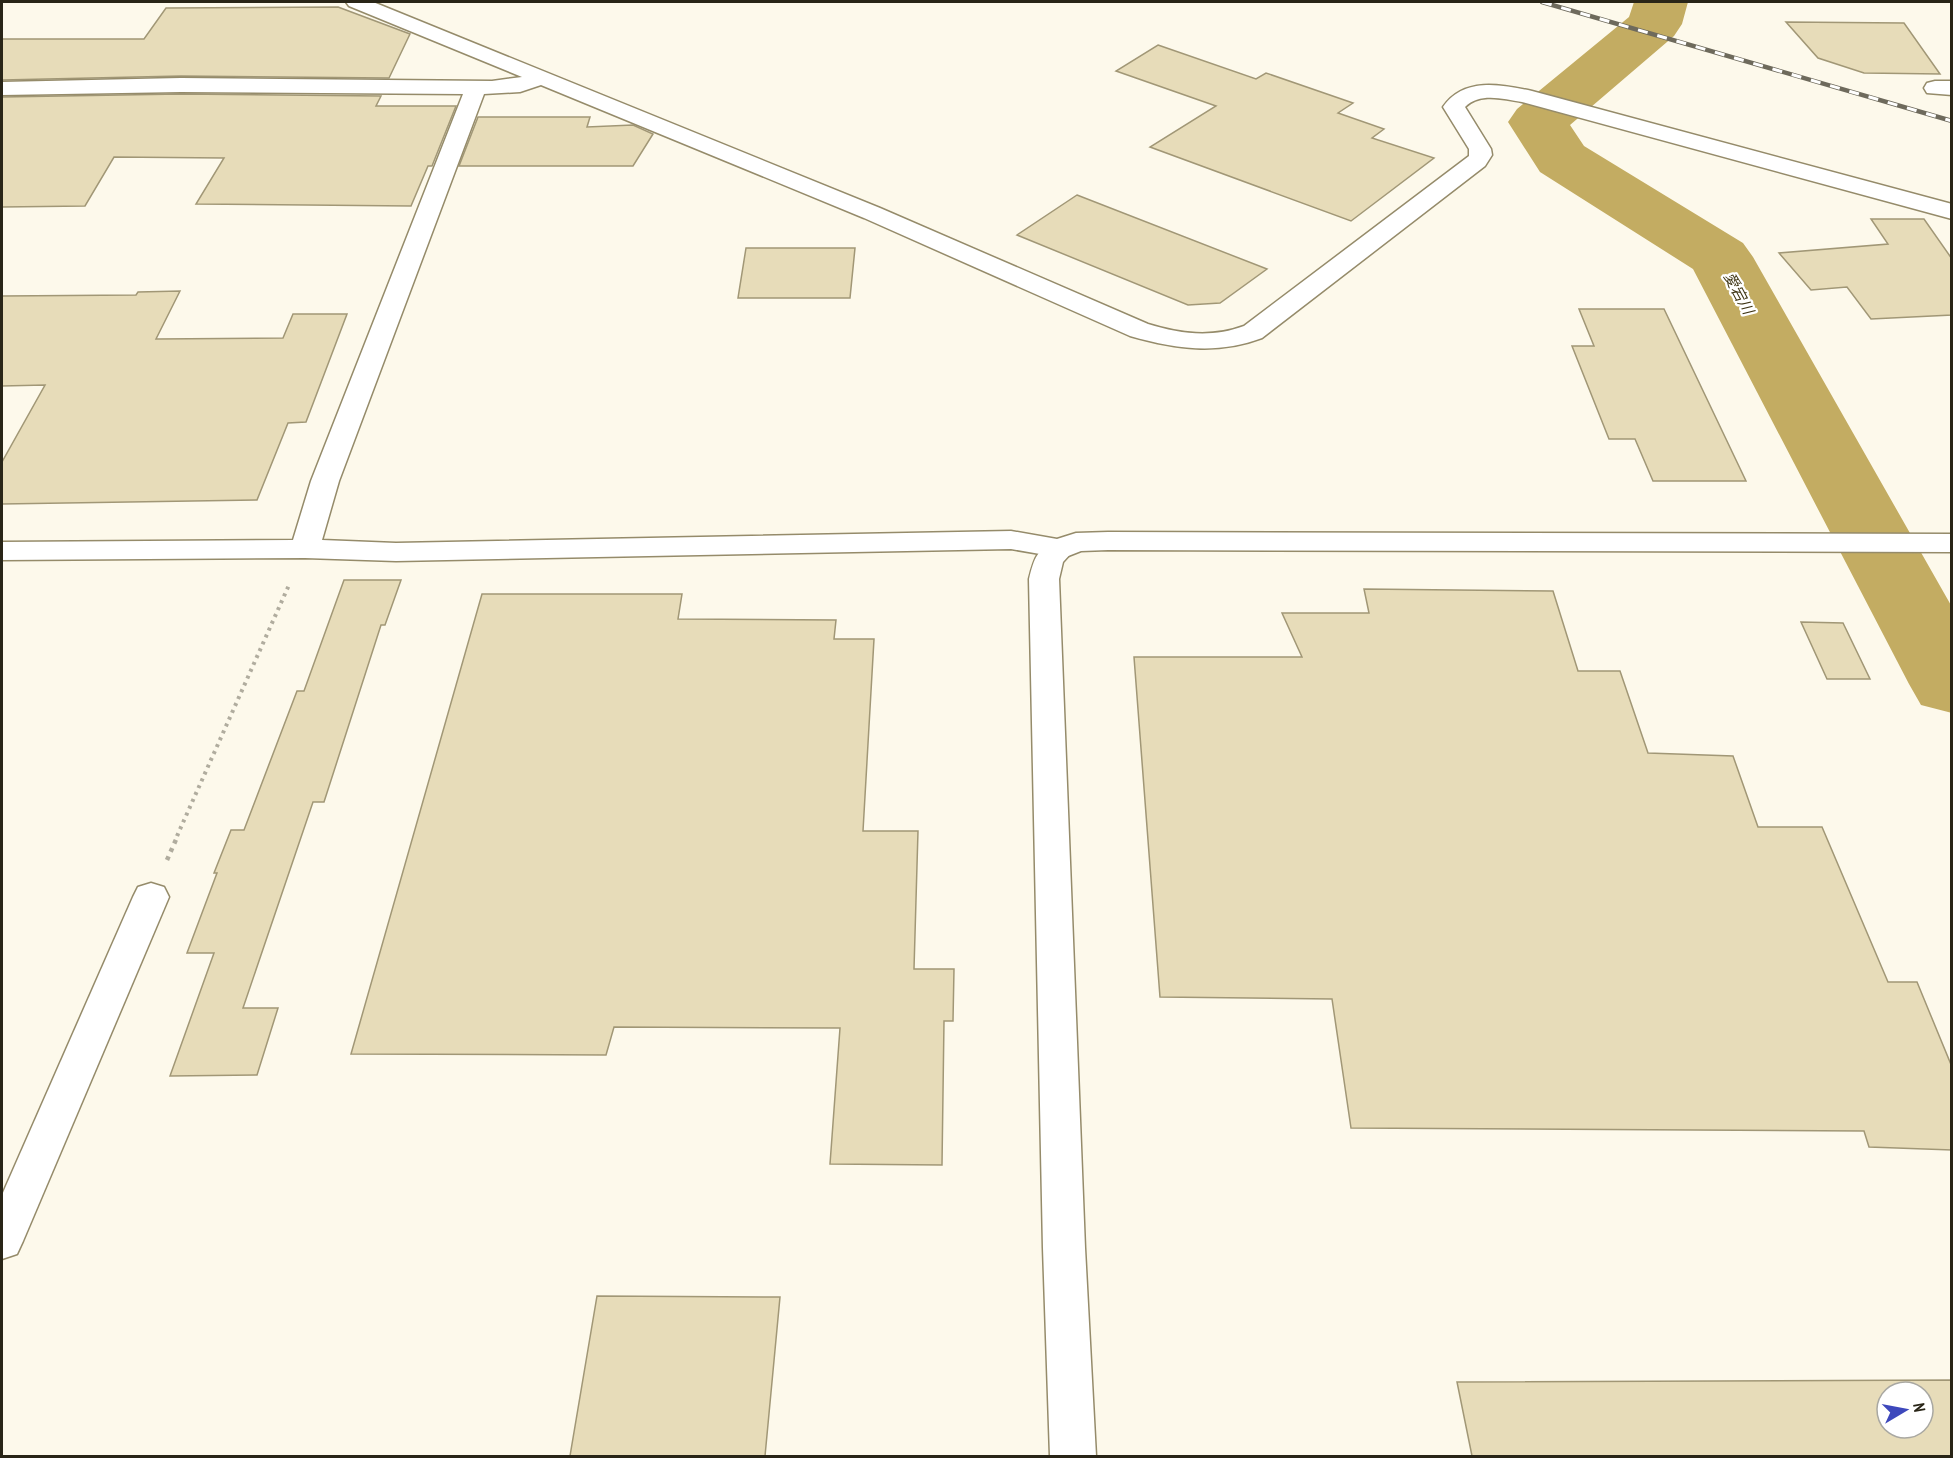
<svg xmlns="http://www.w3.org/2000/svg" width="1953" height="1458" font-family="'PT Sans Narrow','Noto Sans JP',sans-serif">
<style>
.lines{fill:none;stroke-linecap:round;stroke-linejoin:round}
.river{fill:#c3ac62;fill-rule:evenodd}
.building{fill:#e7dcb9;stroke:#a19776;stroke-width:1.5;fill-rule:evenodd}
.minor-casing{stroke:#958b6a;stroke-width:3}
.tertiary-casing{stroke:#958b6a;stroke-width:3}
.path-far1{stroke:#b0ac9e;stroke-width:4;stroke-dasharray:3 4.5;stroke-linecap:butt}
.path{stroke:#b0ac9e;stroke-width:4.5;stroke-dasharray:4 5;stroke-linecap:butt}
.minor{fill:#fff;fill-rule:evenodd}
.tertiary{fill:#fff;fill-rule:evenodd}
.rail-casing{stroke:#6e6a5c;stroke-width:4.5}
.rail{stroke:#fff;stroke-width:3;stroke-dasharray:10;stroke-linecap:butt}
.labels{text-anchor:middle;dominant-baseline:central;stroke-width:4.5;stroke-linejoin:round;paint-order:stroke}
.far-water-label{font-size:15px;font-style:italic;fill:#3f3514;stroke:#fff}
</style>
<rect width="100%" height="100%" fill="#fdf9eb"/>
<g class="lines">
<polygon class="river" points="1634,2 1688,2 1682,24 1674,36 1570,125 1584,146 1743,243 1753,257 1952,607 1952,713 1921,705 1909,684 1693,269 1540,172 1508,122 1517,109 1629,17"/>
</g>
<g class="building">
<polygon points="338,7 410,34 389,78 181,76 2,80 2,39 144,39 166,8"/>
<polygon points="1786,22 1904,23 1940,74 1864,73 1818,58"/>
<polygon points="1158,45 1256,79 1266,73 1353,103 1338,113 1384,129 1372,138 1434,158 1351,221 1150,147 1216,106 1116,71"/>
<polygon points="181,94 381,96 376,106 456,106 432,166 428,166 411,206 196,204 224,158 114,157 85,206 2,207 2,97"/>
<polygon points="478,117 590,117 587,127 633,125 653,134 633,166 459,166"/>
<polygon points="1077,195 1267,269 1220,303 1188,305 1017,235"/>
<polygon points="1871,219 1924,219 1952,259 1952,315 1871,319 1847,287 1811,290 1779,253 1888,244"/>
<polygon points="746,248 855,248 850,298 738,298"/>
<polygon points="180,291 156,339 283,338 293,314 347,314 306,422 288,423 257,500 2,504 2,462 45,385 2,386 2,296 136,295 138,292"/>
<polygon points="1579,309 1664,309 1746,481 1653,481 1635,439 1609,439 1572,346 1594,346"/>
<polygon points="344,580 401,580 385,625 381,625 324,802 313,802 243,1008 278,1008 257,1075 170,1076 214,953 187,953 217,873 214,873 231,830 244,830 297,691 304,691"/>
<polygon points="1364,589 1553,591 1578,671 1620,671 1648,753 1733,756 1758,827 1822,827 1888,982 1917,982 1952,1067 1952,1150 1869,1147 1864,1131 1351,1128 1332,999 1160,997 1134,657 1302,657 1282,613 1369,613"/>
<polygon points="482,594 682,594 678,619 836,620 834,639 874,639 863,831 918,831 914,969 954,969 953,1021 944,1021 942,1165 830,1164 840,1028 614,1027 606,1055 351,1054"/>
<polygon points="1801,622 1843,623 1870,679 1827,679"/>
<polygon points="597,1296 780,1297 765,1456 570,1456"/>
<path d="M1952 1380V1456H1472L1457 1382ZM1887 1392H1923V1428H1887Z"/>
</g>
<g class="lines">
<defs>
<g id="minor">
<path d="M346 2H373L880 208 1148 324C1180 334 1212 338 1244 326L1469 156V149L1443 107C1463 77 1501 84 1532 91L1952 204V219L1522 102C1503 99 1480 92 1465 107L1491 149 1492 155 1485 166 1262 338C1217 355 1176 349 1130 336L864 218 541 85 520 92 484 94 339 481 322 540 396 543 1011 531 1057 539 1076 533 1108 532 1952 534V552L1108 550 1081 551 1058 560 1040 554 1011 549 396 561 305 558 2 560V542L293 540 311 481 463 94 181 92 2 95V82L181 78 492 81 522 77 349 6Z"/>
<polygon points="1935,81 1952,81 1952,95 1927,93 1924,88 1927,83"/>
<polygon points="151,883 164,887 169,897 23,1241 17,1254 2,1259 2,1195 133,897 138,887"/>
</g>
<path id="tertiary" d="M1058 542 1069 544 1073 551 1063 562 1059 579 1085 1248 1096 1456H1050L1043 1248 1029 579C1034 559 1037 547 1058 542Z"/>
</defs>
<use href="#minor" class="minor-casing"/>
<use href="#tertiary" class="tertiary-casing"/>
<polyline class="path-far1" points="177,836 289,585"/>
<polyline class="path" points="167,860 178,835"/>
<use href="#minor" class="minor"/>
<use href="#tertiary" class="tertiary"/>
<defs>
<polyline id="rail" points="1542,2 1952,121"/>
</defs>
<use href="#rail" class="rail-casing"/>
<use href="#rail" class="rail"/>
</g>
<g class="labels">
<g class="far-water-label">
<text transform="translate(1739 293) rotate(62)">愛宕川</text>
</g>
</g>
<rect width="1953" height="1458" fill="none" stroke="#292517" stroke-width="6"/>
<g transform="translate(1905 1410) rotate(80)"><circle r="28" fill="#ffffff" stroke="#a9a8a2" stroke-width="1.5"/>
<path d="M0-4.5L10 22L0 15L-10 22Z" fill="#3d48bc"/>
<text y="-9" font-size="16" font-weight="bold" text-anchor="middle" fill="#292517">N</text>
</g>
</svg>
